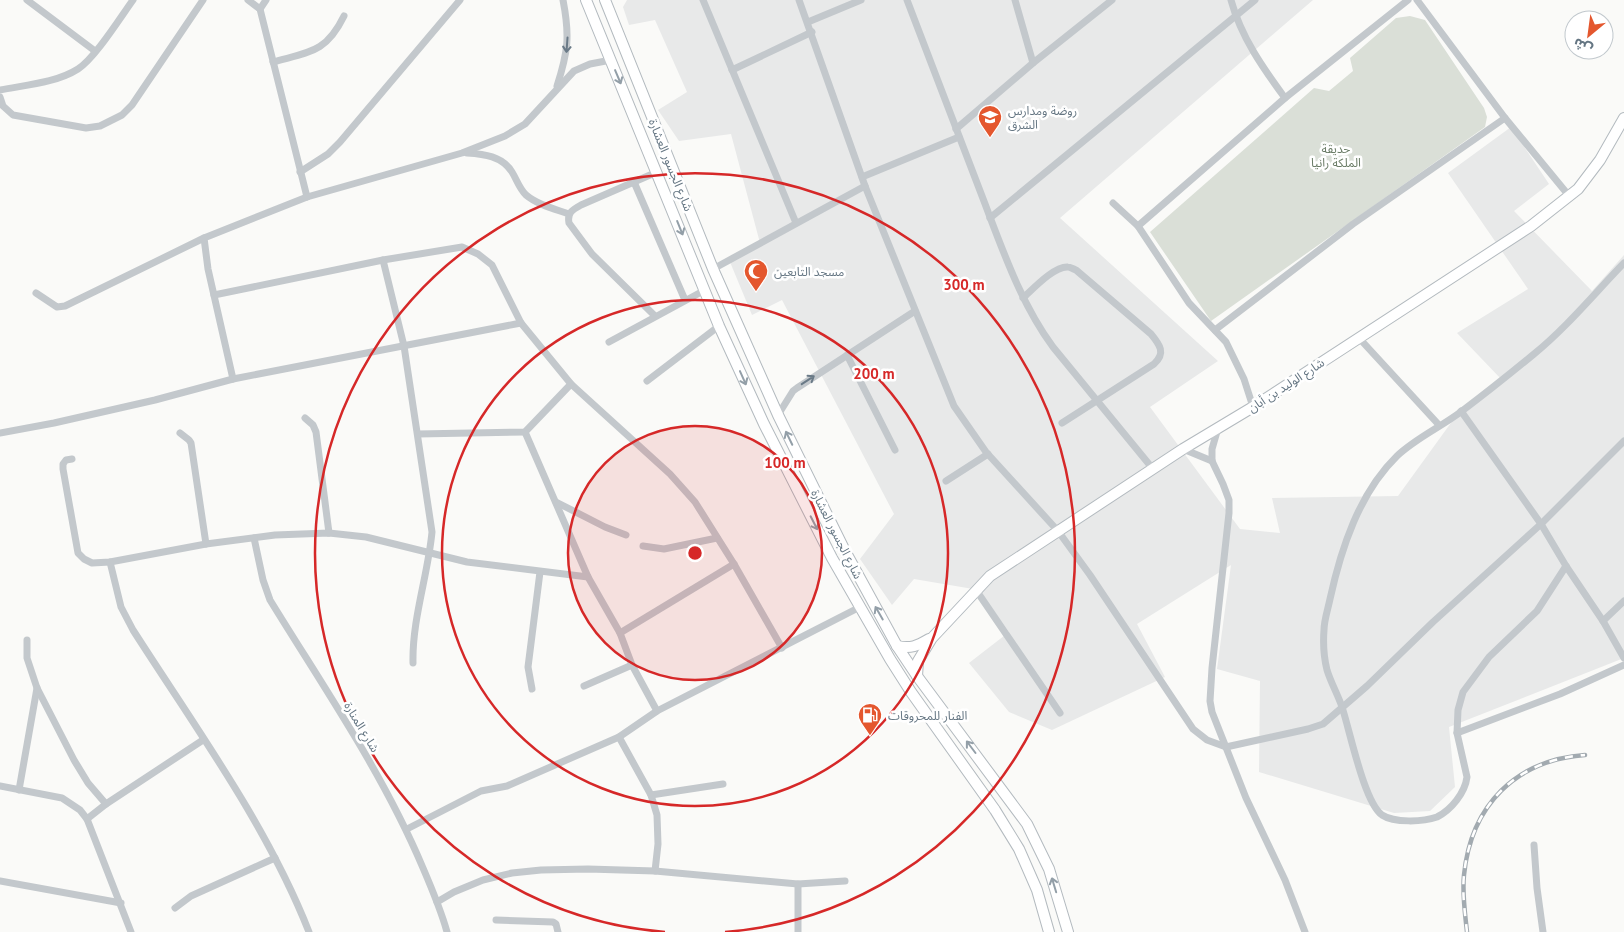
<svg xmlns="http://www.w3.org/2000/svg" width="1624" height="932" font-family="'PT Sans','Noto Sans Arabic',sans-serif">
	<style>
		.built { fill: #e8e9e9 }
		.green { fill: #dadfd7 }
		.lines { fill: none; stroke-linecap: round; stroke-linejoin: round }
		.secondary-casing { stroke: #b3babf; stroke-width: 12 }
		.street { stroke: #c3c8cc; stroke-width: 7 }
		.secondary { stroke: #fff; stroke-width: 10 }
		.rail-casing { stroke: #a2aab0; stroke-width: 4.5 }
		.rail { stroke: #fff; stroke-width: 2.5; stroke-dasharray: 8; stroke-linecap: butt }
		.oneway { stroke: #6a7a87 }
		.oneway2 { stroke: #939fa8 }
		.ring { fill: none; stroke: #d62828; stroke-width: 2.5 }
		.labels { text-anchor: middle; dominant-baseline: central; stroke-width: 5; stroke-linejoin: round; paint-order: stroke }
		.poi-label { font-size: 12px; fill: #657683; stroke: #fff; text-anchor: start }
		.park-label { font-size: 12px; fill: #687a64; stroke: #fff }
		.street-label { font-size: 12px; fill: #657683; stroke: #fff }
		.centre { fill: #d62828; stroke: #fff; stroke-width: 2.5 }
		.ring-label { font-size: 15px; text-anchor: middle; font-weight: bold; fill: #d62828; stroke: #fff; stroke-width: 5; stroke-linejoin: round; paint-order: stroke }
	</style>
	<rect width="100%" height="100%" fill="#fafaf8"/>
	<path class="built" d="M 627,0 L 1313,0 L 1060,218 L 1218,361 L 1150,407 L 1240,529 L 1280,533 L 1272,498 L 1398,496 L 1453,420 L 1502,380 L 1457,333 L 1528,289 L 1448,173 L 1511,127 L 1549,184 L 1514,211 L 1592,291 L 1624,255 L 1624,658 L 1449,727 L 1455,787 L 1430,811 L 1394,813 L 1259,772 L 1260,681 L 1217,669 L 1231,565 L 1137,624 L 1165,677 L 1052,730 L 1009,712 L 969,663 L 1009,632 L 979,590 L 914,579 L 892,605 L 860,559 L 894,514 L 782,300 L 752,315 L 730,262 L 760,243 L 731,134 L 679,141 L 658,110 L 687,92 L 655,20 L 629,25 L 623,7 Z"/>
	<path class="green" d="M 1410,16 L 1425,20 L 1484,108 L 1487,117 L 1485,127 L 1211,321 L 1150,232 L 1314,88 L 1329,91 L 1353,71 L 1350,58 L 1396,18 Z"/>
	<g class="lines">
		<g class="secondary-casing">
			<g id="secondary">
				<path d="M 586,0 L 719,326 L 764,424 L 832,558 L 890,659 L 911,692 L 995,810 L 1019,849 L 1037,890 L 1049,932"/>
				<path d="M 605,0 L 713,269 L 778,415 L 845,551 L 897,646 L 917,676 L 1027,824 L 1049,869 L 1068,932"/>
				<path d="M 897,646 C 911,649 917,646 929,639"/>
				<path d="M 917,676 L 918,661 L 932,638 L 990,576 L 1183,449 L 1253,407 L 1531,226 L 1578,189 L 1600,160 L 1624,118"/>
			</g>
		</g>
		<g class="street">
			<path d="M 27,0 L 95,51"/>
			<path d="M 248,0 L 260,9 L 307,197"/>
			<path d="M 703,0 L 796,223"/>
			<path d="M 799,0 L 865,186 L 954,406 L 986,452 L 1058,531 L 1090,575 L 1193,729 L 1207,740 L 1226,747 L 1308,729 L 1323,724 L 1367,686 L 1433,622 L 1541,524 L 1624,441"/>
			<path d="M 907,0 C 932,65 957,131 982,196 C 1002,248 1020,302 1053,347 L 1153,469"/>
			<path d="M 1015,0 L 1033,63"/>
			<path d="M 1231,0 C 1241,37 1263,68 1285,98"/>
			<path d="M 1417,0 L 1505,118 L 1570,197"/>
			<path d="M 260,9 L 266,0"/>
			<path d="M 808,22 L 861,0"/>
			<path d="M 273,62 C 309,52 326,53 344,16"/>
			<path d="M 732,70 L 812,32"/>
			<path d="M 557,86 C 568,52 570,36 563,0"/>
			<path d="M 0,90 C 25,85 56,83 78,69 C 95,58 120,18 133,0"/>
			<path d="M 0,97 L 3,106 L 13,115 L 86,128 L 100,126 L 122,115 L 132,105 L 203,0"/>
			<path d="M 956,129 L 1033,63 L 1112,0"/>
			<path d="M 467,153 C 484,154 502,156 512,172 C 517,180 519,188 526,195 C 538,205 555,209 569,214"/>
			<path d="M 300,172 L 328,154 L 340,142 L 460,0"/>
			<path d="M 862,177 L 959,137"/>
			<path d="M 634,182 L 685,300"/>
			<path d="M 1113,203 L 1138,226 L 1189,303 L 1226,342 L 1244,379 L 1253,407"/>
			<path d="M 990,218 L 1255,0"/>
			<path d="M 1138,226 L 1285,98 L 1408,0"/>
			<path d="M 383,260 L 404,346 L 432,532 C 428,575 412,619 413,663"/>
			<path d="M 713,269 L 865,186"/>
			<path d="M 36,293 L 57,307 L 65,306 L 204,238"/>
			<path d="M 214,295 L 383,260 L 462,247 L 478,254 L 492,265 L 521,323 L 571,384 L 670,474 L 695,502 L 734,564 L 782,648"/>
			<path d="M 1023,298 C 1033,289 1054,266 1068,267 C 1070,267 1073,269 1076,270 L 1151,334 C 1160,345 1166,353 1154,364 L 1062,423"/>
			<path d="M 655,316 L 592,254 L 569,223 C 567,213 572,210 581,205 L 657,172"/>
			<path d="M 1215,330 L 1353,224 L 1505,118"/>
			<path d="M 1359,338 L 1439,425"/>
			<path d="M 609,342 L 705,290"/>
			<path d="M 847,355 L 895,450"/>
			<path d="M 233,379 L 208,269 L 204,238 L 307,197 L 462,153 L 505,136 L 525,124 L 574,71 L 590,64 L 611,60"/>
			<path d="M 647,381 L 719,326"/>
			<path d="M 1461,411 L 1541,524 L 1566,566 L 1603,621 L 1624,658"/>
			<path d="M 778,415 L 793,391 L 797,388 L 915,311"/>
			<path d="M 305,418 L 313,425 L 316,432 L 329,533"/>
			<path d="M 1218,428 L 1212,449 L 1212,461 L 1223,484 L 1229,500 L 1229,513 L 1212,668 L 1210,701 L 1212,712 L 1246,798 L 1285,880 L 1305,932"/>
			<path d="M 525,432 L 588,577 L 620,633 L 632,665 L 657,711"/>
			<path d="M 0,433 L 54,423 L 155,400 L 233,379 L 521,323"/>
			<path d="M 180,433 L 189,440 L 191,443 L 206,544"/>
			<path d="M 418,434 L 525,432 L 571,384"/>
			<path d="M 1183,449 L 1212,461"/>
			<path d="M 72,459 L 66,460 L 63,464 L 63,469 L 78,553 L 84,559 L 92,563 L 110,562 L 206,544 L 275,535 L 329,533 L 366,537 L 467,562 L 588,577"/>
			<path d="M 946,481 L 988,454"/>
			<path d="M 556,502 L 605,527 L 626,535"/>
			<path d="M 254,538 L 263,580 L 270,600 C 324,688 383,773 423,868 C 432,889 441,910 447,932"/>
			<path d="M 643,546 L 664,549 L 717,538"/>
			<path d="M 110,562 L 121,607 L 133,630 C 195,727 267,825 309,932"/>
			<path d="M 1566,566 L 1537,611 L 1489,657 L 1463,692 L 1458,710 L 1457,733 L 1467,777 C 1465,793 1451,810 1437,817 C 1423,822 1394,823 1382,815 C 1364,802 1350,731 1342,707 C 1338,695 1331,683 1327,670 C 1324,658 1323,643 1324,630 C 1324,620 1328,609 1330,599 C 1341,549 1359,493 1397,456 C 1416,438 1441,427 1462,411 C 1486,393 1511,373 1534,354 C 1567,327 1594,294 1624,263"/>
			<path d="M 976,590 L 1060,713"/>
			<path d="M 1603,621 L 1624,601"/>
			<path d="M 620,633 L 734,564"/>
			<path d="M 27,640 L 27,658 L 37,688 L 74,760 L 88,783 L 106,804"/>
			<path d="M 584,686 L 632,665"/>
			<path d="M 532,689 L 528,667 L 540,572"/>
			<path d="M 1457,733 L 1560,694 L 1624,665"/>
			<path d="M 619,737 L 651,795 L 657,815 L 658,844 L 655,871"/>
			<path d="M 0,786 L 62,798 L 80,810 L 87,819 L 131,932"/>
			<path d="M 19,790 L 37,688"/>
			<path d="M 651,795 L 723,784"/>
			<path d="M 87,819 L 106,804 L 203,740"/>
			<path d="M 407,829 L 481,791 L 507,786 L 619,737 L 657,711 L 860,607"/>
			<path d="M 1534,845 L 1537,888 L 1543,932"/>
			<path d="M 0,881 L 121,903"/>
			<path d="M 437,902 L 454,892 L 483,880 L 512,873 L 541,870 L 588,869 L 655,871 L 798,884 L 845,881"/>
			<path d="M 175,908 L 191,896 L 275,858"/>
			<path d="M 496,920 L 553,922 L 556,924 L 558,932"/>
			<path d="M 798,932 L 798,884"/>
		</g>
		<use href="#secondary" class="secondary"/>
		<g class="rail-casing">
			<path id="rail" d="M 1467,932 C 1465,913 1462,894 1464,875 C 1471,805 1516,760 1585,755"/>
		</g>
		<use href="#rail" class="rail"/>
	</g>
	<defs><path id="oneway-shaft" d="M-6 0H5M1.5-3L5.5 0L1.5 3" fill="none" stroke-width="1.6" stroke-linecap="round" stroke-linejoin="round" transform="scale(1.25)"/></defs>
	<g class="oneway">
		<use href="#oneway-shaft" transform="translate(567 45) rotate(94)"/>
		<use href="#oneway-shaft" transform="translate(808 380) rotate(-33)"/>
	</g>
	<g class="oneway2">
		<use href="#oneway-shaft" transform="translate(618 77) rotate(67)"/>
		<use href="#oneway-shaft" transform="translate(680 228) rotate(68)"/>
		<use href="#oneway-shaft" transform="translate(743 378) rotate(66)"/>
		<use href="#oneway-shaft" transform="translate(789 438) rotate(-116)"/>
		<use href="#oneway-shaft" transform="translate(814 523) rotate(63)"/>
		<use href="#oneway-shaft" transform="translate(879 613) rotate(-120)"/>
		<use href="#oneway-shaft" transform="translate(971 747) rotate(-127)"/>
		<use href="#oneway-shaft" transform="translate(1054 885) rotate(-107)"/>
	</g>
	<circle cx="695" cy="553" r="127" fill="#d62828" fill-opacity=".12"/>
	<g class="ring">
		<circle cx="695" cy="553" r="127"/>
		<circle cx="695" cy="553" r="253"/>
		<path d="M665 932A380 380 0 1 1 725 932"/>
	</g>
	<defs>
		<g id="school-pin" transform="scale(1.25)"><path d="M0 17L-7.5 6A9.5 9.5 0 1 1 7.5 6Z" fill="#e4572e" stroke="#fff"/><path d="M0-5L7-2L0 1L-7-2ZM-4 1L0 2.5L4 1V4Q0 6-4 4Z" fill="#fff"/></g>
		<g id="mosque-pin" transform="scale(1.25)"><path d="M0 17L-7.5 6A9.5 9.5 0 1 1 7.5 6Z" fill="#e4572e" stroke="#fff"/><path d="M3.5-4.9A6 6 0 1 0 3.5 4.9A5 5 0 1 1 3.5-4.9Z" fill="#fff"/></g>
		<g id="fuel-pin" transform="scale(1.25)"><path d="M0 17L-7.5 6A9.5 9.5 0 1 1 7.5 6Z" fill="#e4572e" stroke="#fff"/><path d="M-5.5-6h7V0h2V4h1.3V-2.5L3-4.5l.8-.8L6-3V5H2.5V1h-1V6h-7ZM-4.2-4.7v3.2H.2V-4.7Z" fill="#fff"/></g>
	</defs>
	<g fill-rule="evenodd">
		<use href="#school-pin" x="990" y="117"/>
		<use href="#mosque-pin" x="756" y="271"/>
		<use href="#fuel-pin" x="870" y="715"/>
	</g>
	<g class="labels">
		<g class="poi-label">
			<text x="1008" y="110">روضة ومدارس<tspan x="1008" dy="14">الشرق</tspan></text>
			<text x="774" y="271">مسجد التابعين</text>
			<text x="888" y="715">الفنار للمحروقات</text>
		</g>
		<g class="park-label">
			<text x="1336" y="148">حديقة<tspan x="1336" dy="14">الملكة رانيا</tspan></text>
		</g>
		<g class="street-label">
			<text transform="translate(671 165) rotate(68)">شارع الجسور العشارة</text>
			<text transform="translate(1286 385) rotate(-33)">شارع الوليد بن أبان</text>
			<text transform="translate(837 534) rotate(63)">شارع الجسور العشارة</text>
			<text transform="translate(362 727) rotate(59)">شارع المنارة</text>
		</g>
	</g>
	<circle cx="695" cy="553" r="8" class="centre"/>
	<g class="ring-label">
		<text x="964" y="290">300 m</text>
		<text x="874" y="379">200 m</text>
		<text x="785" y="468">100 m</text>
	</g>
	<g transform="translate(1589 35) rotate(209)"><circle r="24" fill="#ffffff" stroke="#c1c8cd"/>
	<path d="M0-4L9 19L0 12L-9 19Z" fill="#e4572e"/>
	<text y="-8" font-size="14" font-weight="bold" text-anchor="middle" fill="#657683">ش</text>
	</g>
</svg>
